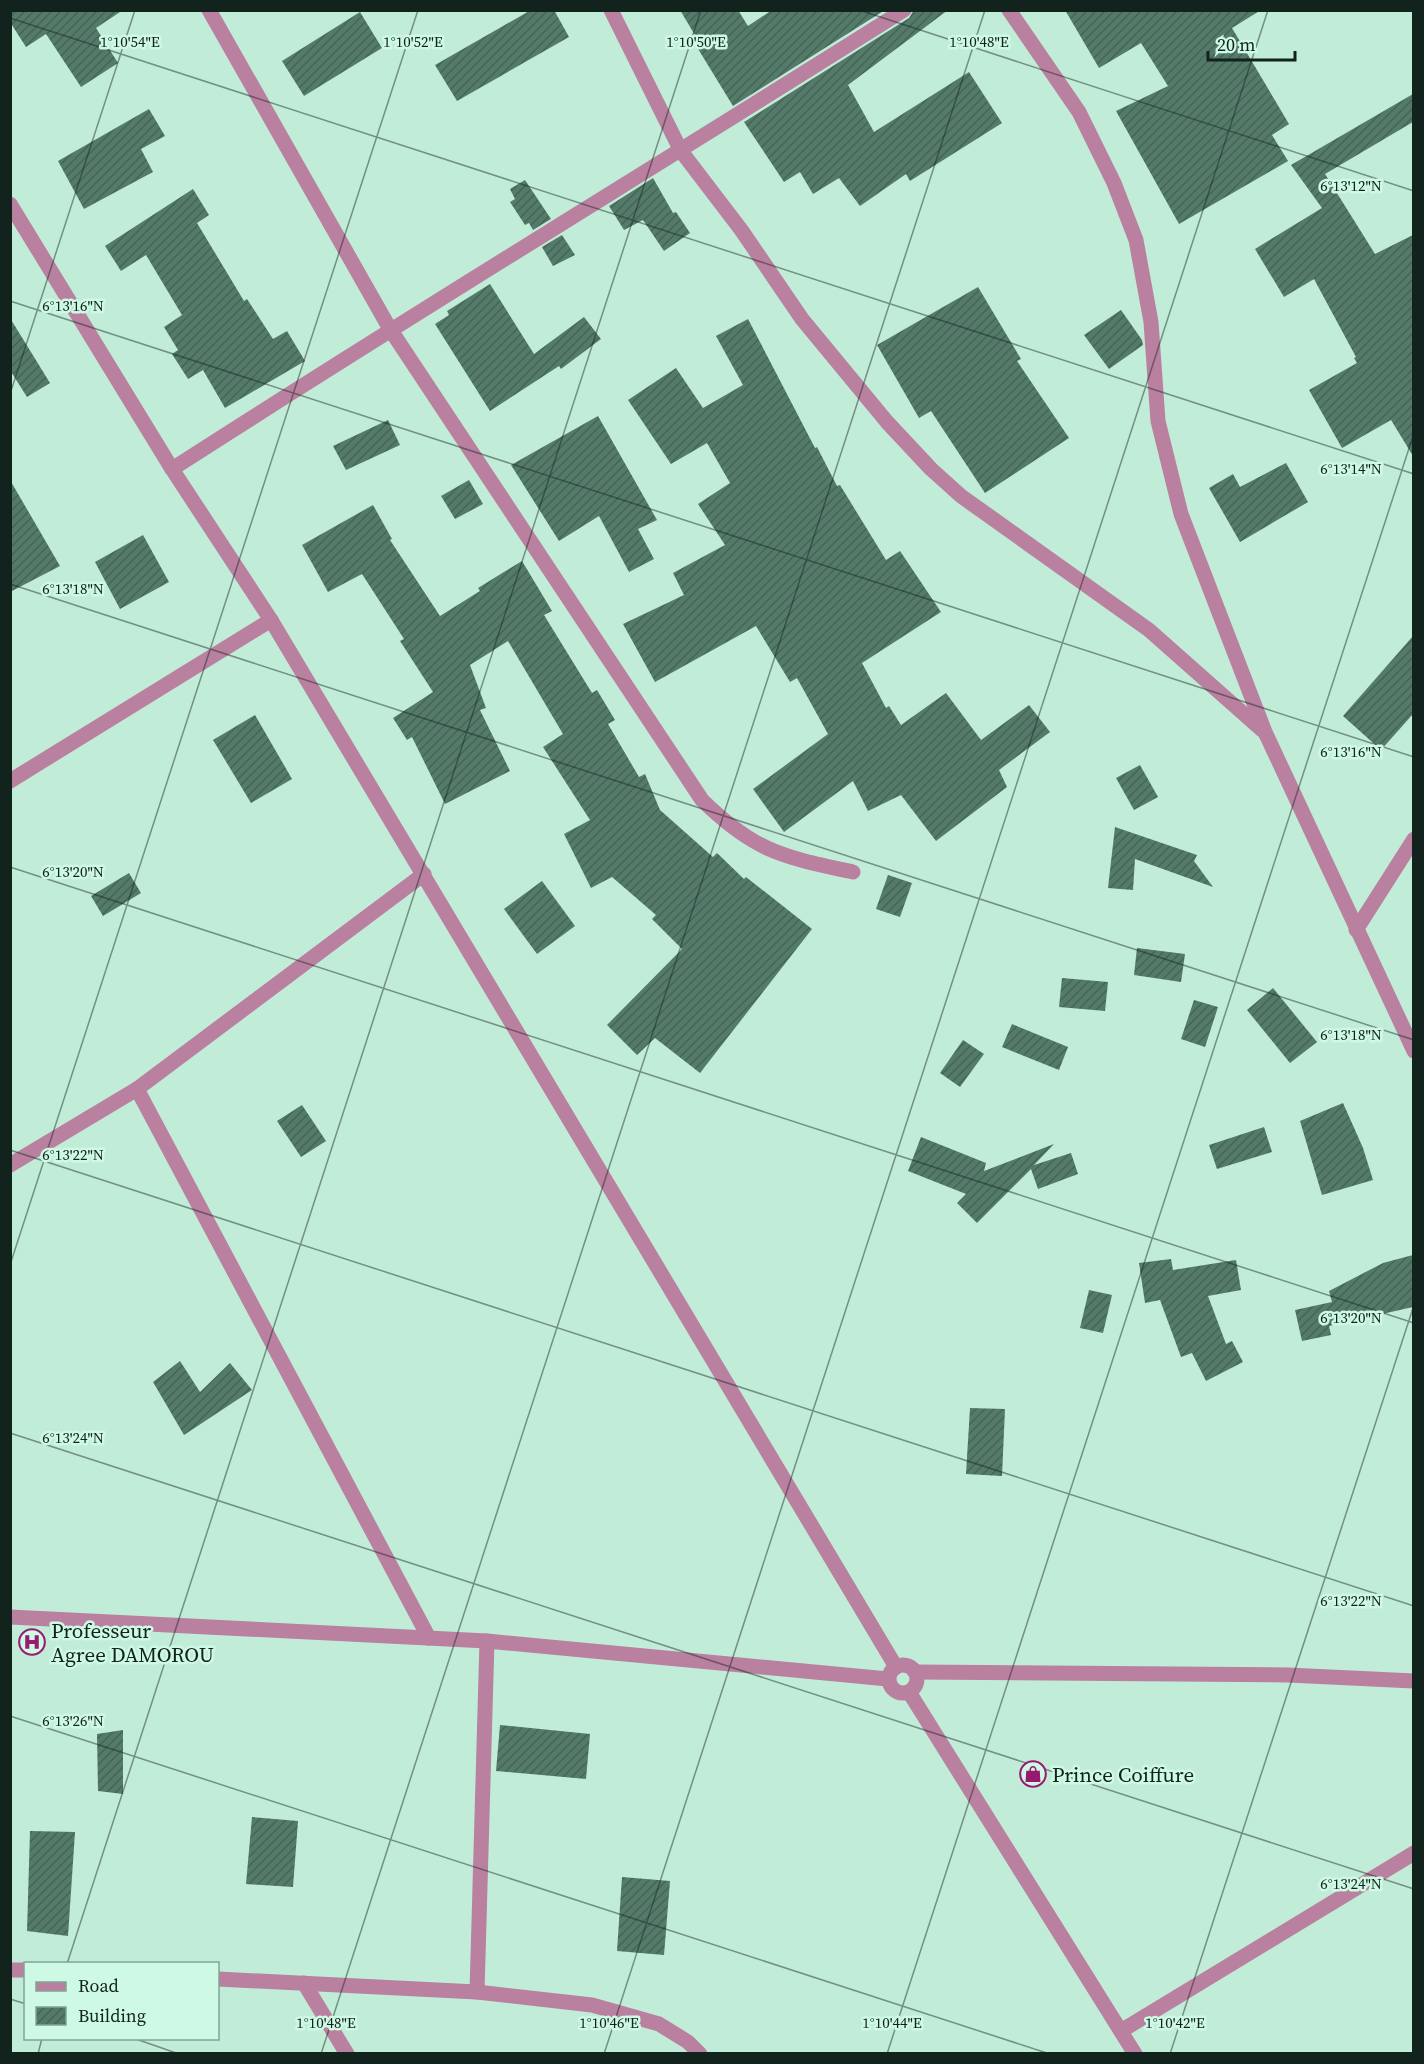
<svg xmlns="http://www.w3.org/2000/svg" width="1424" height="2064" font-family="'Source Serif 4',serif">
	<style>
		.building { fill: url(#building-hatch) }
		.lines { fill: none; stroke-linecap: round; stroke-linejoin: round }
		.minor { stroke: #b9809f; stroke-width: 15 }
		.ticks { fill: none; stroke: #12221c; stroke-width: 1.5; stroke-opacity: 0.45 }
		.labels { text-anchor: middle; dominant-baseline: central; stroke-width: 5; stroke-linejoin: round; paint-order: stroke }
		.poi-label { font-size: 21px; fill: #12221c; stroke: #cef9e5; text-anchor: start }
		.ticks-label { font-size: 15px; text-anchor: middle; fill: #12221c; stroke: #cef9e5; stroke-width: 5; stroke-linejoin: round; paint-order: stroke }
	</style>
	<defs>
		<pattern id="building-hatch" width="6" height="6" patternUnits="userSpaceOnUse" patternTransform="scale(1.5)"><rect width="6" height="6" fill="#547b6a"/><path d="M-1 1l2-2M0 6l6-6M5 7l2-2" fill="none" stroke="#446456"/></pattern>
	</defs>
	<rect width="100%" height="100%" fill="#c1ecd8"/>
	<g class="building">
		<path d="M 10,10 L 123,10 L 96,28 L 118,63 L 81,87 L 46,34 L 26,47 L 10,22 Z"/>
		<path d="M 531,10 L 554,10 L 569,37 L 457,101 L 435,65 Z"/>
		<path d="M 680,10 L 738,10 L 748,26 L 772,10 L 885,10 L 733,106 L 692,39 L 696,37 Z"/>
		<path d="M 914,10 L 948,10 L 848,85 L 874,132 L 969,72 L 1002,123 L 910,181 L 906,174 L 860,206 L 839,178 L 813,194 L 800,172 L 784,182 L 744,122 L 909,18 Z"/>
		<path d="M 1065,10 L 1261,10 L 1232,28 L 1289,124 L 1272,135 L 1288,161 L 1179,224 L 1116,111 L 1168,86 L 1141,43 L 1099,68 Z"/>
		<path d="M 360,12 L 382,48 L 304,96 L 282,61 Z"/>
		<path d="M 1413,94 L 1413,122 L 1325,174 L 1375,254 L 1413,235 L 1413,456 L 1391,420 L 1342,448 L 1309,390 L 1357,363 L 1354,358 L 1356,357 L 1314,279 L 1284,297 L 1255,249 L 1322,208 L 1291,165 Z"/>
		<path d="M 149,109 L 165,136 L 141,149 L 153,172 L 84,209 L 58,161 Z"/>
		<path d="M 653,178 L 673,213 L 676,212 L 690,233 L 664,251 L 643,220 L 624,230 L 609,206 Z"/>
		<path d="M 525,180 L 551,219 L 533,230 L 529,223 L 525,225 L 510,202 L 515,199 L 510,189 Z"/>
		<path d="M 193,189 L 209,215 L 197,223 L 244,301 L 247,299 L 273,339 L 287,331 L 305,361 L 225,408 L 203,370 L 188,379 L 172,354 L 178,350 L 164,327 L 182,315 L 146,255 L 121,271 L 105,246 Z"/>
		<path d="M 562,235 L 575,255 L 553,266 L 542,247 Z"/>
		<path d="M 490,284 L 534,354 L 584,317 L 601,339 L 561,369 L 559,366 L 490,411 L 435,324 L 449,315 L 447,311 Z"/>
		<path d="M 978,287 L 1021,359 L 1017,361 L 1069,438 L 985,493 L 931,411 L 919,418 L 877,345 Z"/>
		<path d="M 1121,310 L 1142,340 L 1143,345 L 1109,369 L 1084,335 Z"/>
		<path d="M 10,318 L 50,383 L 27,397 L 10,370 Z"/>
		<path d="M 748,319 L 815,448 L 817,447 L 837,486 L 840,485 L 886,560 L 900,551 L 941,612 L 862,663 L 886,708 L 889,706 L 901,725 L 946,693 L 981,740 L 1029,705 L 1050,732 L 999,770 L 1007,787 L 936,841 L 901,795 L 868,811 L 853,781 L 784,832 L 753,789 L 828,734 L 797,678 L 790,682 L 756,626 L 655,682 L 623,624 L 684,595 L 673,573 L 725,545 L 698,504 L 730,483 L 707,443 L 671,464 L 628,400 L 676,368 L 703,408 L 743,385 L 716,336 Z"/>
		<path d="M 598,416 L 657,520 L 638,529 L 654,559 L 629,572 L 599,516 L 559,541 L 511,465 Z"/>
		<path d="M 388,420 L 400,445 L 346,470 L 333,446 Z"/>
		<path d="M 1286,463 L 1308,502 L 1240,542 L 1209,488 L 1233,474 L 1240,487 Z"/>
		<path d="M 10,480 L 60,566 L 10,592 Z"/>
		<path d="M 469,480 L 483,504 L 455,519 L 441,496 Z"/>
		<path d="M 373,505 L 392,539 L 390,540 L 440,616 L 480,591 L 478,588 L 522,561 L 552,611 L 544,615 L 592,693 L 597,690 L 615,720 L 608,724 L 639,777 L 645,774 L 660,810 L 713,857 L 717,853 L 744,879 L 746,877 L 812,929 L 700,1073 L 655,1038 L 637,1055 L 607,1025 L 682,949 L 652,919 L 656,915 L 612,877 L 591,888 L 564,834 L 590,820 L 543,747 L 563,734 L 508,641 L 470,665 L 486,708 L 480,710 L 510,771 L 445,804 L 412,737 L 407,740 L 393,718 L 433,692 L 400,641 L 404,639 L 362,574 L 328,592 L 302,545 Z"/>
		<path d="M 143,535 L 169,582 L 120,609 L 95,562 Z"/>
		<path d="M 1413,636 L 1413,714 L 1381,750 L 1343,716 Z"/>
		<path d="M 255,715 L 292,779 L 251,803 L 213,740 Z"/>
		<path d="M 1140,765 L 1158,797 L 1134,810 L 1116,778 Z"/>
		<path d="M 1115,827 L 1197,855 L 1194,861 L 1213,887 L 1135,859 L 1133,890 L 1108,888 Z"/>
		<path d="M 129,873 L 141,893 L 103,916 L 91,896 Z"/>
		<path d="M 888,875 L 912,883 L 900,917 L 876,909 Z"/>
		<path d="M 542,881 L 575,926 L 537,954 L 504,909 Z"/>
		<path d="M 1137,948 L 1185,954 L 1181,982 L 1134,975 Z"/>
		<path d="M 1062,978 L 1108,982 L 1105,1011 L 1059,1007 Z"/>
		<path d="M 1273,988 L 1317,1042 L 1290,1063 L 1247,1010 Z"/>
		<path d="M 1194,1000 L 1218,1007 L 1205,1047 L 1181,1039 Z"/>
		<path d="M 1012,1024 L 1068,1047 L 1059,1070 L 1002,1047 Z"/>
		<path d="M 963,1040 L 984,1054 L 960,1087 L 940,1073 Z"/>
		<path d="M 1343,1103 L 1363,1148 L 1373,1180 L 1322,1195 L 1300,1121 Z"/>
		<path d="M 302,1105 L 326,1141 L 301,1157 L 277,1121 Z"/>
		<path d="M 1264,1127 L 1272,1152 L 1217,1169 L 1209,1145 Z"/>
		<path d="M 921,1137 L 986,1163 L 984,1171 L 1054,1144 L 1034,1165 L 1071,1153 L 1078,1174 L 1038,1189 L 1031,1169 L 977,1223 L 957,1203 L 966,1194 L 908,1171 Z"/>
		<path d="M 1413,1255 L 1413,1307 L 1329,1326 L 1331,1335 L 1302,1341 L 1295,1310 L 1332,1302 L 1329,1291 L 1383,1263 Z"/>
		<path d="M 1171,1259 L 1173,1270 L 1236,1260 L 1241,1290 L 1208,1296 L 1226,1344 L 1232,1341 L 1243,1362 L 1206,1381 L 1192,1353 L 1181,1357 L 1160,1300 L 1145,1303 L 1139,1263 Z"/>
		<path d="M 1089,1290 L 1112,1295 L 1103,1333 L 1080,1328 Z"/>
		<path d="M 180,1361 L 200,1392 L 230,1363 L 252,1390 L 184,1435 L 153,1382 Z"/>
		<path d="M 970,1408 L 1005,1409 L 1002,1476 L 966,1474 Z"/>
		<path d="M 500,1725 L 590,1734 L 586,1779 L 496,1771 Z"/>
		<path d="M 123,1730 L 123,1794 L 98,1791 L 97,1734 Z"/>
		<path d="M 252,1817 L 298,1821 L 293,1887 L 246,1884 Z"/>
		<path d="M 30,1831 L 75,1832 L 68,1936 L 27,1931 Z"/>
		<path d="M 622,1877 L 670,1881 L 664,1955 L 617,1951 Z"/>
	</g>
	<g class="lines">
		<g class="minor">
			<path d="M 209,10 L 390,329 L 702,800 C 755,852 783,857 853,872"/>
			<path d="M 611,10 L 681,151 L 742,231 L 802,319 L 887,422 L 931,469 L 961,496 L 1149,630 L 1262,730"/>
			<path d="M 1009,10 L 1079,112 L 1114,183 L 1136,240 L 1151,322 L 1158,421 L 1181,514 L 1265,732 L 1414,1051"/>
			<path d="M 10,204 L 172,469 L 271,620 L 896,1667"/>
			<path d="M 172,469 C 414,313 660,164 904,10"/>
			<path d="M 10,781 L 271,620"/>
			<path d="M 1356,930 L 1414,839"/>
			<path d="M 137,1089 L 429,1638"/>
			<path d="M 10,1165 L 137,1089 L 424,874"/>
			<path d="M 10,1617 L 487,1641 L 888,1679"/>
			<circle cx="903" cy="1679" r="14"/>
			<path d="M 915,1672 L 1288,1675 L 1414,1681"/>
			<path d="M 909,1692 L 1135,2054"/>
			<path d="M 10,1970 L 26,1970"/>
			<path d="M 218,1979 L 477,1992 L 592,2005 L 659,2024 L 688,2042 L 700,2054"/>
			<path d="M 304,1983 L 347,2054"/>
			<path d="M 477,1992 L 487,1641"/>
			<path d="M 1121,2031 L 1414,1853"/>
		</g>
	</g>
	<path class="ticks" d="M 859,10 L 1414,191M 10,18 L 1414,474M 10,301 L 1414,757M 10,394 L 135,10M 10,584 L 1414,1040M 10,867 L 1414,1323M 10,1150 L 1414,1606M 10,1265 L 418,10M 10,1433 L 1414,1889M 10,1716 L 1050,2054M 67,1964 L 701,10M 10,1999 L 26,2004M 133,2038 L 179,2054M 38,2054 L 42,2038M 321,2054 L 985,10M 604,2054 L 1268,10M 887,2054 L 1414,433M 1170,2054 L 1414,1305"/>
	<defs>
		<g id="hospital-ring" transform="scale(1.35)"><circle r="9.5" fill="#cef9e5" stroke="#99196f" stroke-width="1.5"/><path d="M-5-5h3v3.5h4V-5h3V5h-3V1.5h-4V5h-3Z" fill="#99196f"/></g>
		<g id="shop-ring" transform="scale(1.35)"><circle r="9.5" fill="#cef9e5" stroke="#99196f" stroke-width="1.5"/><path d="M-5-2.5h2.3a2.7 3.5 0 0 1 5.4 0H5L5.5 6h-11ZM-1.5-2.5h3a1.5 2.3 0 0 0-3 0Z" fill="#99196f"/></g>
	</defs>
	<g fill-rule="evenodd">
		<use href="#hospital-ring" x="32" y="1642"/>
		<use href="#shop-ring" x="1033" y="1774"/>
	</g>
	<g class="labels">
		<g class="poi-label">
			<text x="51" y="1630">Professeur<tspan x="51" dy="24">Agree DAMOROU</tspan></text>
			<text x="1052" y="1774">Prince Coiffure</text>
		</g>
	</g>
	<g class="ticks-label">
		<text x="130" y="47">1°10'54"E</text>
		<text x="413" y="47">1°10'52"E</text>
		<text x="696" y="47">1°10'50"E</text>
		<text x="979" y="47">1°10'48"E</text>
		<text x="1351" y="191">6°13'12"N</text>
		<text x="73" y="311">6°13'16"N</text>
		<text x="1351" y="474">6°13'14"N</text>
		<text x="73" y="594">6°13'18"N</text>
		<text x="1351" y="757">6°13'16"N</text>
		<text x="73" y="877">6°13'20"N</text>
		<text x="1351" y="1040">6°13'18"N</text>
		<text x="73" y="1160">6°13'22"N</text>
		<text x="1351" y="1323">6°13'20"N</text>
		<text x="73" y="1443">6°13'24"N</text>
		<text x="1351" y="1606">6°13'22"N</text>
		<text x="73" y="1726">6°13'26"N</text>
		<text x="1351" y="1889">6°13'24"N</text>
		<text x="326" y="2028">1°10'48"E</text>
		<text x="609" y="2028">1°10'46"E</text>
		<text x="892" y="2028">1°10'44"E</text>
		<text x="1175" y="2028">1°10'42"E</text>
	</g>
	<rect width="1424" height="2064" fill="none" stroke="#12221c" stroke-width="24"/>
	<rect x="24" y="1962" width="195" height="78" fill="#cef9e5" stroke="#83a395" stroke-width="1.5"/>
	<rect x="36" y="1982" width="30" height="9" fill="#b9809f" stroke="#83a395" stroke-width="1.5"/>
	<text x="78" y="1992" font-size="18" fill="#12221c">Road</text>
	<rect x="36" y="2007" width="30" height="18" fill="url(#building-hatch)" stroke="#83a395" stroke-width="1.5"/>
	<text x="78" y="2022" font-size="18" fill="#12221c">Building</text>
	<path d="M1208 51v9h87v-9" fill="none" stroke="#12221c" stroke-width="3"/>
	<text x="1217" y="51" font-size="18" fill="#12221c" stroke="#cef9e5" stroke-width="4.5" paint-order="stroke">20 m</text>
</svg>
